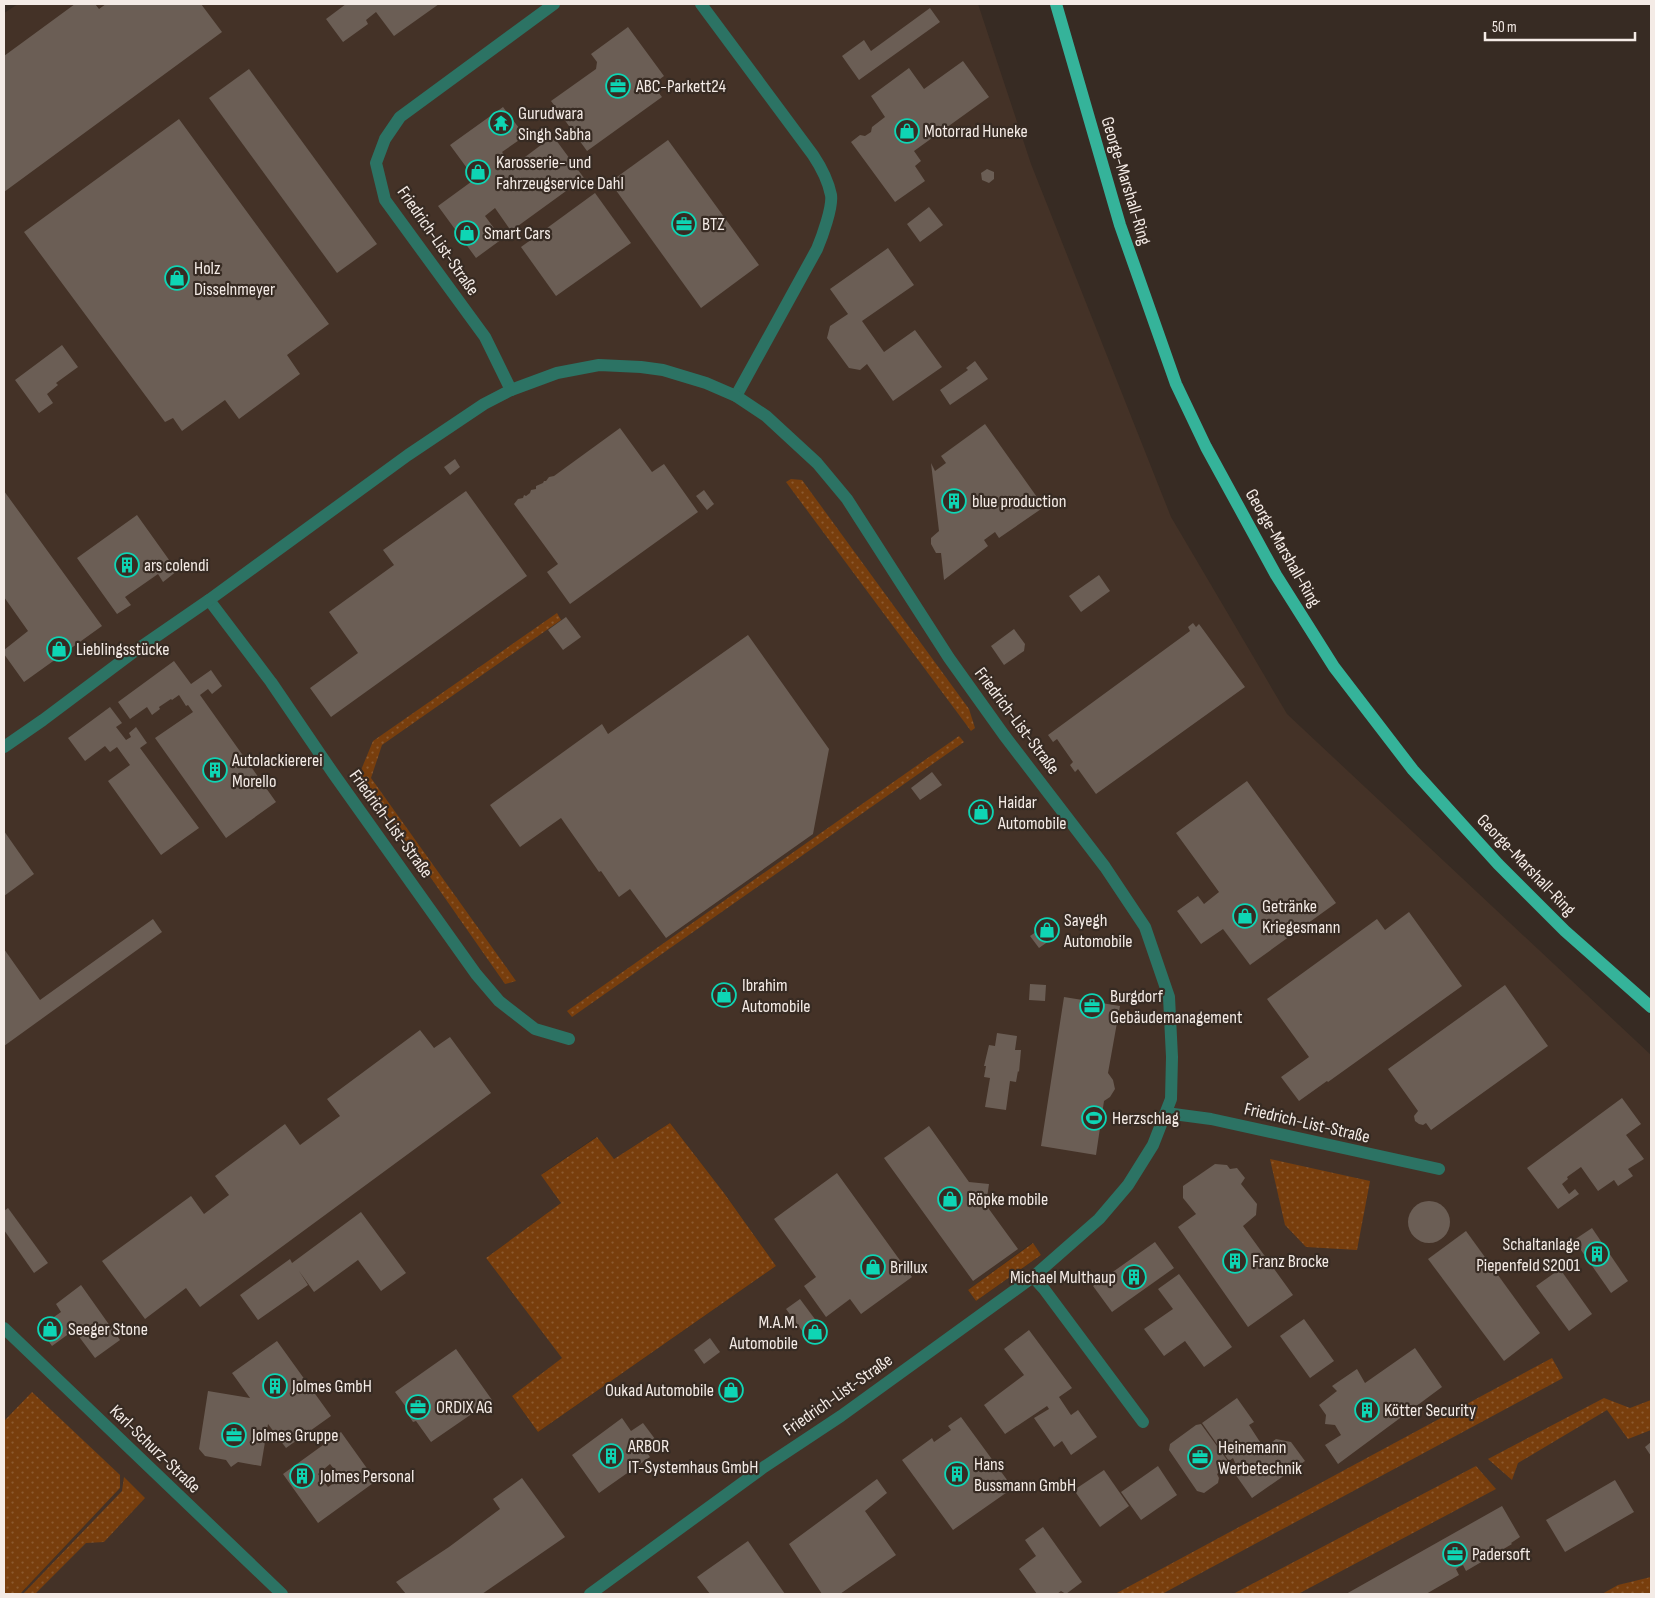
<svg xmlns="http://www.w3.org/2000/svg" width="1655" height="1598" font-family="'Sofia Sans Condensed',sans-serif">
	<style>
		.built { fill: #443227; fill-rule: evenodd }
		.grass { fill: url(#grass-dots) }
		.building { fill: #6b5e55; fill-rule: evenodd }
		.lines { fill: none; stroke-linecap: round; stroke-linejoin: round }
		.minor { stroke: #2c7364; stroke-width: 12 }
		.major { stroke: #35b39a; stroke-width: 12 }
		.labels { text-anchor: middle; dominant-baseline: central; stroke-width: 4.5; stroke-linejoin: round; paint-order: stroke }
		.poi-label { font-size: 18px; fill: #f4ebe6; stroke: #372b23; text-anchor: start }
		.street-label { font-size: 18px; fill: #f4ebe6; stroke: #372b23 }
	</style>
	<defs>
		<pattern id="grass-dots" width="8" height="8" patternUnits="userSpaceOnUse" patternTransform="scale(1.25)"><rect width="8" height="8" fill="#783e0d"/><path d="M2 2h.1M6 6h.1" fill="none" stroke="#8c5a30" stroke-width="1.8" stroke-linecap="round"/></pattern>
	</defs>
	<rect width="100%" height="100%" fill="#372b23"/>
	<path class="built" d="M 18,4 L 978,4 L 1031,164 L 1171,517 L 1287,714 L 1651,1055 L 1651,1594 L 20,1594 L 120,1488 L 32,1392 L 4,1421 L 4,13 ZM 670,1123 L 724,1193 L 776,1266 L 538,1432 L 512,1396 L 563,1358 L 486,1258 L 561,1203 L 542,1174 L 596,1137 L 614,1159 ZM 1032,1243 L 1041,1255 L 976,1301 L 968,1290 Z"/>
	<g class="grass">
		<path d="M 791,479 L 802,480 L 969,709 L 975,728 L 971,731 L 786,482 Z"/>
		<path d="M 557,613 L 561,620 L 382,745 L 371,778 L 516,981 L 505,984 L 359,775 L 373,741 Z"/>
		<path d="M 959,736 L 964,742 L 572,1017 L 567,1011 Z"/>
		<path d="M 670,1123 L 724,1193 L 776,1266 L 538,1432 L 512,1396 L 562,1358 L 486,1258 L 561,1203 L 541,1175 L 597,1137 L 614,1159 Z"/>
		<path d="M 1270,1159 L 1370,1181 L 1357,1250 L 1306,1247 L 1285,1225 Z"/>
		<path d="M 1033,1243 L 1041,1255 L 976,1301 L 968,1290 Z"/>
		<path d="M 1552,1358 L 1563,1378 L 1162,1594 L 1115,1594 Z"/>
		<path d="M 32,1392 L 120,1475 L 120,1488 L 20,1594 L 4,1594 L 4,1421 Z"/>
		<path d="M 1604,1398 L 1630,1408 L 1651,1400 L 1651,1430 L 1628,1439 L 1607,1410 L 1518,1463 L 1512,1480 L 1488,1459 Z"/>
		<path d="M 1476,1466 L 1496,1489 L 1298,1594 L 1233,1594 Z"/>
		<path d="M 124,1477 L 145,1498 L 104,1542 L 86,1543 L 35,1594 L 23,1594 L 122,1491 Z"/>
		<path d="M 1651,1577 L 1651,1594 L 1602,1594 L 1618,1585 Z"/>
	</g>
	<g class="building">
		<path d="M 75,4 L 95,4 L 99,9 L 106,4 L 201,4 L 222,32 L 4,192 L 4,56 Z"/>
		<path d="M 346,4 L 439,4 L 394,36 L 376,12 L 366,20 L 368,24 L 343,42 L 326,19 Z"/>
		<path d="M 930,8 L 940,22 L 859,80 L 842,56 L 864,40 L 871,51 Z"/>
		<path d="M 628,27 L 664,76 L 656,82 L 655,88 L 662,97 L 587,151 L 551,101 L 596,69 L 597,62 L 591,54 Z"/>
		<path d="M 963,61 L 989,97 L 914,151 L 921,161 L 915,166 L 925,181 L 895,202 L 851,142 L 860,135 L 865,136 L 871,132 L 872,127 L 885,117 L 871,96 L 909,68 L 924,89 Z"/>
		<path d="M 249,69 L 377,244 L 337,273 L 209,98 Z"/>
		<path d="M 503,107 L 525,136 L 502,152 L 513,166 L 553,136 L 584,178 L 511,231 L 495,208 L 485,216 L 502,239 L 476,258 L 438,206 L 475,179 L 450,145 Z"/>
		<path d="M 179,119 L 329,324 L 287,355 L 300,374 L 239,419 L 225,400 L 182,431 L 173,418 L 165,422 L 24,232 Z"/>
		<path d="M 668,140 L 759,265 L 701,308 L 610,182 Z"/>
		<path d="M 987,169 L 994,172 L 994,179 L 989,183 L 982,180 L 981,173 Z"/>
		<path d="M 595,193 L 631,243 L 556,296 L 521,247 Z"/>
		<path d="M 929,207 L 943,225 L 920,242 L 907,224 Z"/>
		<path d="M 888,248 L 914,285 L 862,321 L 884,352 L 915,330 L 942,367 L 893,401 L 867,364 L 860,370 L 849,368 L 827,338 L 830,326 L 848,314 L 830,289 Z"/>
		<path d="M 62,345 L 78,367 L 56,383 L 58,385 L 47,394 L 53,403 L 39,413 L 15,380 Z"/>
		<path d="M 975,361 L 988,379 L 950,405 L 940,390 L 968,370 L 966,368 Z"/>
		<path d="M 985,424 L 1044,507 L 999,538 L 995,532 L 984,540 L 988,546 L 944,580 L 941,553 L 936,553 L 931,544 L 931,538 L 939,531 L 931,463 L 935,471 L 946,463 L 941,456 Z"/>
		<path d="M 620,428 L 652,472 L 664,464 L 698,512 L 570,604 L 547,572 L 558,564 L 514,504 L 518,499 L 523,498 L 524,495 L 526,496 L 530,493 L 531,490 L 536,489 L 536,486 L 543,483 L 544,481 L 546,481 L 549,477 L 554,476 Z"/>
		<path d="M 455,459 L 460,467 L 450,475 L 444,467 Z"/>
		<path d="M 704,490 L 714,504 L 707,510 L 696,496 Z"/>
		<path d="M 4,491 L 102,626 L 24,682 L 4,654 L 4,650 L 28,631 L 4,597 Z"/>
		<path d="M 466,491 L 527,576 L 331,717 L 310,688 L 358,653 L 329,612 L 394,565 L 383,550 Z"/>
		<path d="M 137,515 L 177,571 L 163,582 L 158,574 L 125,597 L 131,605 L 117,614 L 77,558 Z"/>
		<path d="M 1099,575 L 1110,591 L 1081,612 L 1069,596 Z"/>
		<path d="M 566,617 L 581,637 L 563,650 L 548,630 Z"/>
		<path d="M 1193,623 L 1196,627 L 1199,624 L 1245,687 L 1096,794 L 1078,769 L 1075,772 L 1070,765 L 1073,762 L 1057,739 L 1053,742 L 1048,735 L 1190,631 L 1188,627 Z"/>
		<path d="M 1014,629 L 1025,644 L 1024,651 L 1004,665 L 991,646 Z"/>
		<path d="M 748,635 L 829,749 L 813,834 L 666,938 L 630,889 L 619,897 L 601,871 L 599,872 L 561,818 L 520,847 L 490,805 L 602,724 L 608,734 Z"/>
		<path d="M 174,661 L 191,684 L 211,670 L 222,686 L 212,694 L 208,689 L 200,695 L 276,802 L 226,838 L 155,738 L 193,712 L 188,705 L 186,706 L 179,695 L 172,700 L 171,699 L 159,707 L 160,709 L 152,715 L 147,707 L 130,719 L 118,702 Z"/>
		<path d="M 110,707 L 122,723 L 116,727 L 126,740 L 131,737 L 129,733 L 136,727 L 147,743 L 140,748 L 199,828 L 161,855 L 108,781 L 130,765 L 117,747 L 110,752 L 105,746 L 85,761 L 68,738 Z"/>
		<path d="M 932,772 L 942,785 L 920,800 L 911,788 Z"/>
		<path d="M 1247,781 L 1336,903 L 1250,965 L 1223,929 L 1201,944 L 1177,911 L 1198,896 L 1204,904 L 1219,892 L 1176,833 Z"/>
		<path d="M 4,831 L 34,874 L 4,896 Z"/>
		<path d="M 1409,912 L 1462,986 L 1328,1082 L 1327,1081 L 1299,1101 L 1281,1077 L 1309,1057 L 1267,999 L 1377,919 L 1385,930 Z"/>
		<path d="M 153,919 L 162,932 L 4,1046 L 4,949 L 40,1000 Z"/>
		<path d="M 1048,924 L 1056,936 L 1039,948 L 1030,936 Z"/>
		<path d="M 1030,984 L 1046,985 L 1045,1001 L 1029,1000 Z"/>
		<path d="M 1505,985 L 1548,1046 L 1431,1130 L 1426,1123 L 1423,1125 L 1419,1124 L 1415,1121 L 1414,1116 L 1418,1111 L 1388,1069 Z"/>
		<path d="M 1064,997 L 1120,1006 L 1108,1073 L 1113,1080 L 1115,1089 L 1110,1097 L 1104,1101 L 1096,1155 L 1041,1146 Z"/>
		<path d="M 420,1030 L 434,1048 L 450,1037 L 491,1093 L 200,1307 L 186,1288 L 145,1319 L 102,1261 L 191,1196 L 204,1214 L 229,1195 L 215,1176 L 285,1124 L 300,1145 L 340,1116 L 327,1099 Z"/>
		<path d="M 997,1033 L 1017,1036 L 1015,1050 L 1021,1050 L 1019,1072 L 1018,1071 L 1016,1082 L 1010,1081 L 1006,1110 L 985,1107 L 990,1078 L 984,1077 L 986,1066 L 984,1066 L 989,1045 L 995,1046 Z"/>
		<path d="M 1622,1098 L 1641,1124 L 1626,1135 L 1644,1159 L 1628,1169 L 1633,1176 L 1618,1186 L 1614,1180 L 1598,1191 L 1581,1167 L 1567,1177 L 1568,1179 L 1562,1184 L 1569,1194 L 1575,1189 L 1579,1194 L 1558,1209 L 1527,1168 Z"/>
		<path d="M 929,1126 L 969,1182 L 989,1184 L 986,1205 L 1018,1249 L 973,1281 L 884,1158 Z"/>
		<path d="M 1215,1164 L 1227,1165 L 1230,1169 L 1237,1168 L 1245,1178 L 1241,1184 L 1257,1204 L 1256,1215 L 1243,1226 L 1293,1295 L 1248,1327 L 1178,1227 L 1196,1214 L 1183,1198 L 1183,1186 Z"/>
		<path d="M 837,1173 L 912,1277 L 861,1314 L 850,1299 L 826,1317 L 804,1286 L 816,1277 L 774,1219 Z"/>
		<circle cx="1429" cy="1222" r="21"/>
		<path d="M 8,1208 L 48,1263 L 34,1273 L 4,1230 L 4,1211 Z"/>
		<path d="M 361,1212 L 406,1273 L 381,1291 L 358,1260 L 314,1292 L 299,1271 L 308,1285 L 258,1320 L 240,1295 L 290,1259 L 292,1263 Z"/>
		<path d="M 1592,1228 L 1628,1281 L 1611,1293 L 1574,1240 Z"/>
		<path d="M 1466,1231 L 1540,1333 L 1504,1361 L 1428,1259 Z"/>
		<path d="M 1155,1242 L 1174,1268 L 1112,1312 L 1093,1286 Z"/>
		<path d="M 1560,1269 L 1592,1314 L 1569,1331 L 1536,1286 Z"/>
		<path d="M 1179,1274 L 1232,1347 L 1204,1367 L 1185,1341 L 1164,1356 L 1144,1329 L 1173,1309 L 1158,1289 Z"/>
		<path d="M 81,1285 L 120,1340 L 95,1358 L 74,1330 L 52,1346 L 42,1332 L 44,1324 L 61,1312 L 56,1304 Z"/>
		<path d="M 800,1299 L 823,1330 L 809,1340 L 786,1309 Z"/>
		<path d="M 1304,1319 L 1334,1361 L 1310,1378 L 1280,1336 Z"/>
		<path d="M 1029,1330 L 1072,1388 L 1059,1397 L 1071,1415 L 1078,1410 L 1097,1437 L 1071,1455 L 1062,1441 L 1054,1447 L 1034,1418 L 1049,1409 L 1047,1406 L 1005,1434 L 984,1405 L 1024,1375 L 1004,1349 Z"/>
		<path d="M 710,1338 L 720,1352 L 704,1364 L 694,1350 Z"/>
		<path d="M 277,1341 L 331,1416 L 286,1448 L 268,1424 L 261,1466 L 238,1462 L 231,1467 L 226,1460 L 205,1456 L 199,1449 L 208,1391 L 250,1398 L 232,1373 Z"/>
		<path d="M 1415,1348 L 1442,1387 L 1338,1464 L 1325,1445 L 1341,1435 L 1335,1425 L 1325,1424 L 1326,1415 L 1319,1405 L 1337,1391 L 1332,1386 L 1357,1369 L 1365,1383 Z"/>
		<path d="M 456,1349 L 492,1400 L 431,1442 L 416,1421 L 413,1422 L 407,1413 L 409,1411 L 395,1392 Z"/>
		<path d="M 726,1383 L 736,1396 L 729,1401 L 719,1387 Z"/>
		<path d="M 1237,1398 L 1254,1422 L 1249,1425 L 1262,1445 L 1268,1445 L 1276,1439 L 1291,1442 L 1305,1461 L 1252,1498 L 1235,1474 L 1236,1465 L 1233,1458 L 1229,1461 L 1202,1423 Z"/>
		<path d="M 961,1417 L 1013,1488 L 953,1530 L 902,1460 L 932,1438 L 934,1442 L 951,1430 L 948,1426 Z"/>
		<path d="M 622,1418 L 631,1431 L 643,1423 L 655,1439 L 643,1447 L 650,1457 L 599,1493 L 572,1455 Z"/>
		<path d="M 1201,1424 L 1230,1464 L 1217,1474 L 1219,1478 L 1218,1483 L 1204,1493 L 1197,1491 L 1169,1450 L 1170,1444 L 1196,1425 Z"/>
		<path d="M 341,1432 L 376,1481 L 318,1523 L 283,1474 ZM 330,1464 L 341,1478 L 328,1487 L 318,1474 Z"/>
		<path d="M 1651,1442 L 1651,1456 L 1645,1447 Z"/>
		<path d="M 1158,1466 L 1177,1495 L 1141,1520 L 1121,1492 Z"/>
		<path d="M 1104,1470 L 1129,1506 L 1100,1527 L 1074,1490 Z"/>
		<path d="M 522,1478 L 565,1537 L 482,1594 L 406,1594 L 396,1582 L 449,1547 L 500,1509 L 493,1499 Z"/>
		<path d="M 877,1479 L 887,1493 L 865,1511 L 896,1555 L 840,1594 L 822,1594 L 789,1544 Z"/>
		<path d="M 1615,1480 L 1634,1512 L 1565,1552 L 1546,1520 Z"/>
		<path d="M 1502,1506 L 1520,1537 L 1511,1543 L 1512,1544 L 1466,1571 L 1463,1565 L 1459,1567 L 1456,1569 L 1459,1575 L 1426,1594 L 1346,1594 Z"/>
		<path d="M 1043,1527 L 1082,1582 L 1066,1594 L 1061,1591 L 1057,1594 L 1037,1594 L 1019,1569 L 1036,1556 L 1025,1540 Z"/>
		<path d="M 748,1541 L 785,1594 L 710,1594 L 697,1577 Z"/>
	</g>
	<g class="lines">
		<g class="minor">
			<path d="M 701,4 L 813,155 C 821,167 828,180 831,195 C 833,207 822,237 817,249 L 736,396"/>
			<path d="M 511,390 L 485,337 L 385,200 L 376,163 L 385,139 L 400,117 L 554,4"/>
			<path d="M 209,600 L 271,682 L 333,773 L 476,974 L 499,1001 L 535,1029 L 569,1039"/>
			<path d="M 4,747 L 43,720 L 135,651 L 209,600 L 408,455 L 484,404 L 511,390 L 557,373 L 599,365 L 641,367 L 663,370 L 706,383 L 736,396 L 766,416 L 817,463 L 847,499 L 949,658 L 1004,735 L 1105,867 L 1145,927 L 1169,997 L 1172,1057 L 1171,1099 L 1153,1145 L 1128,1185 L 1099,1219 L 1033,1277 L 841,1416 L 764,1467 L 590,1594"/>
			<path d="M 1166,1113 L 1211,1119 L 1439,1169"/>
			<path d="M 1033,1277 L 1044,1289 L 1143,1422"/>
			<path d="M 4,1328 L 282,1594"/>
		</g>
		<path class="major" d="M 1056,4 L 1120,225 L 1176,384 L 1206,447 L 1276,575 L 1334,667 L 1413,770 L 1498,864 L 1565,931 L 1651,1007"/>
	</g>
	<defs>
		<g id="office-ring" transform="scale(1.25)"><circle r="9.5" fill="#372b23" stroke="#0ed5b4" stroke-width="1.5"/><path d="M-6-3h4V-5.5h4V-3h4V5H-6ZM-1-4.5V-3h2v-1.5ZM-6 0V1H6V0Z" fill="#0ed5b4"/></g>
		<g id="temple-ring" transform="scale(1.25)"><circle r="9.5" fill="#372b23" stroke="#0ed5b4" stroke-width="1.5"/><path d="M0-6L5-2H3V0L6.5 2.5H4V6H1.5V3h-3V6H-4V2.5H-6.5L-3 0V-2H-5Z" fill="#0ed5b4"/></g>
		<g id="shop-ring" transform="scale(1.25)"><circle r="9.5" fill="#372b23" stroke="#0ed5b4" stroke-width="1.5"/><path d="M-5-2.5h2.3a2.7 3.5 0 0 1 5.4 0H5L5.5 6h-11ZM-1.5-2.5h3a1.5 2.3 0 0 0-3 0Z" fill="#0ed5b4"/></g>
		<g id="building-ring" transform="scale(1.25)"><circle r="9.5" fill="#372b23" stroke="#0ed5b4" stroke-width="1.5"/><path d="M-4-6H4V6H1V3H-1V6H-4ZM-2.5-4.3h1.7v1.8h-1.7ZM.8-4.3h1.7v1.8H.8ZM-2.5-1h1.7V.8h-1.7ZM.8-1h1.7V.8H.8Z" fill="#0ed5b4"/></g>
		<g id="stadium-ring" transform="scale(1.25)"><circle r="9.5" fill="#372b23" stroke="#0ed5b4" stroke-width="1.5"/><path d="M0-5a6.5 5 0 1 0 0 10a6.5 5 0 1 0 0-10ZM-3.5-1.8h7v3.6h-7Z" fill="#0ed5b4"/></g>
	</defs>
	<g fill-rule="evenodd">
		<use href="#office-ring" x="618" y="86"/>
		<use href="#temple-ring" x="501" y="123"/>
		<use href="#shop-ring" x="907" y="131"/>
		<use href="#shop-ring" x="478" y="172"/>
		<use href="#office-ring" x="684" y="224"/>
		<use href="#shop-ring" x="467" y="233"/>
		<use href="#shop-ring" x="177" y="278"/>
		<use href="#building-ring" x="954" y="501"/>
		<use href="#building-ring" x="127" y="565"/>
		<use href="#shop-ring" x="59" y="649"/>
		<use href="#building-ring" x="215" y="770"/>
		<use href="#shop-ring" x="981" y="812"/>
		<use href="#shop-ring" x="1245" y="916"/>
		<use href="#shop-ring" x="1047" y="930"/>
		<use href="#shop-ring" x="724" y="995"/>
		<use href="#office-ring" x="1092" y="1006"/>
		<use href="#stadium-ring" x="1094" y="1118"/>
		<use href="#shop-ring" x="950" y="1199"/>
		<use href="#building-ring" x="1597" y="1254"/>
		<use href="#building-ring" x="1235" y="1261"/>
		<use href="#shop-ring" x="873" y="1267"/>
		<use href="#building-ring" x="1134" y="1277"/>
		<use href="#shop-ring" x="50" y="1329"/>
		<use href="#shop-ring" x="815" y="1332"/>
		<use href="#building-ring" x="275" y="1386"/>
		<use href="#shop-ring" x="731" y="1390"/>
		<use href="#office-ring" x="418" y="1407"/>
		<use href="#building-ring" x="1367" y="1410"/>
		<use href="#office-ring" x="234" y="1435"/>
		<use href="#building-ring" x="611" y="1456"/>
		<use href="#office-ring" x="1200" y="1457"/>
		<use href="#building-ring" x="957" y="1474"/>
		<use href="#building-ring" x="302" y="1476"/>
		<use href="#office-ring" x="1455" y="1554"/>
	</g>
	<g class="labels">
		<g class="poi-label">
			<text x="636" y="86">ABC-Parkett24</text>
			<text x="518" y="113">Gurudwara<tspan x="518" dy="21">Singh Sabha</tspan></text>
			<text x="924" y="131">Motorrad Huneke</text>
			<text x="496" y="162">Karosserie- und<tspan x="496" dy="21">Fahrzeugservice Dahl</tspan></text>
			<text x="702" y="224">BTZ</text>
			<text x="484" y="233">Smart Cars</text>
			<text x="194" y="268">Holz<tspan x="194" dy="21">Disselnmeyer</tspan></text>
			<text x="972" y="501">blue production</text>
			<text x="144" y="565">ars colendi</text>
			<text x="76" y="649">Lieblingsstücke</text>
			<text x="232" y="760">Autolackiererei<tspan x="232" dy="21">Morello</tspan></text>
			<text x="998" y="802">Haidar<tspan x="998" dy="21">Automobile</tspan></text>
			<text x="1262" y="906">Getränke<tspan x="1262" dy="21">Kriegesmann</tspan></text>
			<text x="1064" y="920">Sayegh<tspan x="1064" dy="21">Automobile</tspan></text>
			<text x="742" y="985">Ibrahim<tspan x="742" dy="21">Automobile</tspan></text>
			<text x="1110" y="996">Burgdorf<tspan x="1110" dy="21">Gebäudemanagement</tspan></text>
			<text x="1112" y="1118">Herzschlag</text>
			<text x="968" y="1199">Röpke mobile</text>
			<text x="1580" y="1244" text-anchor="end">Schaltanlage<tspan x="1580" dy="21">Piepenfeld S2001</tspan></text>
			<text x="1252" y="1261">Franz Brocke</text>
			<text x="890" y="1267">Brillux</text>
			<text x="1116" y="1277" text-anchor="end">Michael Multhaup</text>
			<text x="798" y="1322" text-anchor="end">M.A.M.<tspan x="798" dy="21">Automobile</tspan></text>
			<text x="68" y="1329">Seeger Stone</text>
			<text x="292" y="1386">Jolmes GmbH</text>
			<text x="714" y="1390" text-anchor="end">Oukad Automobile</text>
			<text x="436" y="1407">ORDIX AG</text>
			<text x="1384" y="1410">Kötter Security</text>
			<text x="252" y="1435">Jolmes Gruppe</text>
			<text x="628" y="1446">ARBOR<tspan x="628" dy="21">IT-Systemhaus GmbH</tspan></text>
			<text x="1218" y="1447">Heinemann<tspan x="1218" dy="21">Werbetechnik</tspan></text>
			<text x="974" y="1464">Hans<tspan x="974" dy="21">Bussmann GmbH</tspan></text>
			<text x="320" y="1476">Jolmes Personal</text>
			<text x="1472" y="1554">Padersoft</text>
		</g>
		<g class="street-label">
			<text transform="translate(1126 181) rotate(73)">George-Marshall-Ring</text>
			<text transform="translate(438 241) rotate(55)">Friedrich-List-Straße</text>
			<text transform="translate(1283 548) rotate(60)">George-Marshall-Ring</text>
			<text transform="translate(1017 721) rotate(53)">Friedrich-List-Straße</text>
			<text transform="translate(391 824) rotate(54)">Friedrich-List-Straße</text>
			<text transform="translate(1526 865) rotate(46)">George-Marshall-Ring</text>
			<text transform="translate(1307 1123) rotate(13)">Friedrich-List-Straße</text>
			<text transform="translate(838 1395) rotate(-35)">Friedrich-List-Straße</text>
			<text transform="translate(155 1449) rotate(44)">Karl-Schurz-Straße</text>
		</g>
	</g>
	<rect width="1655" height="1598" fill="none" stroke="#f4ebe6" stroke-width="10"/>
	<path d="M1485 32v8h150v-8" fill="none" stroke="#f4ebe6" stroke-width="2.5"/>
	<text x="1492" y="32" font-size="15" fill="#f4ebe6" stroke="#372b23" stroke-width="4" paint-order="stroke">50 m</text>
</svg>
